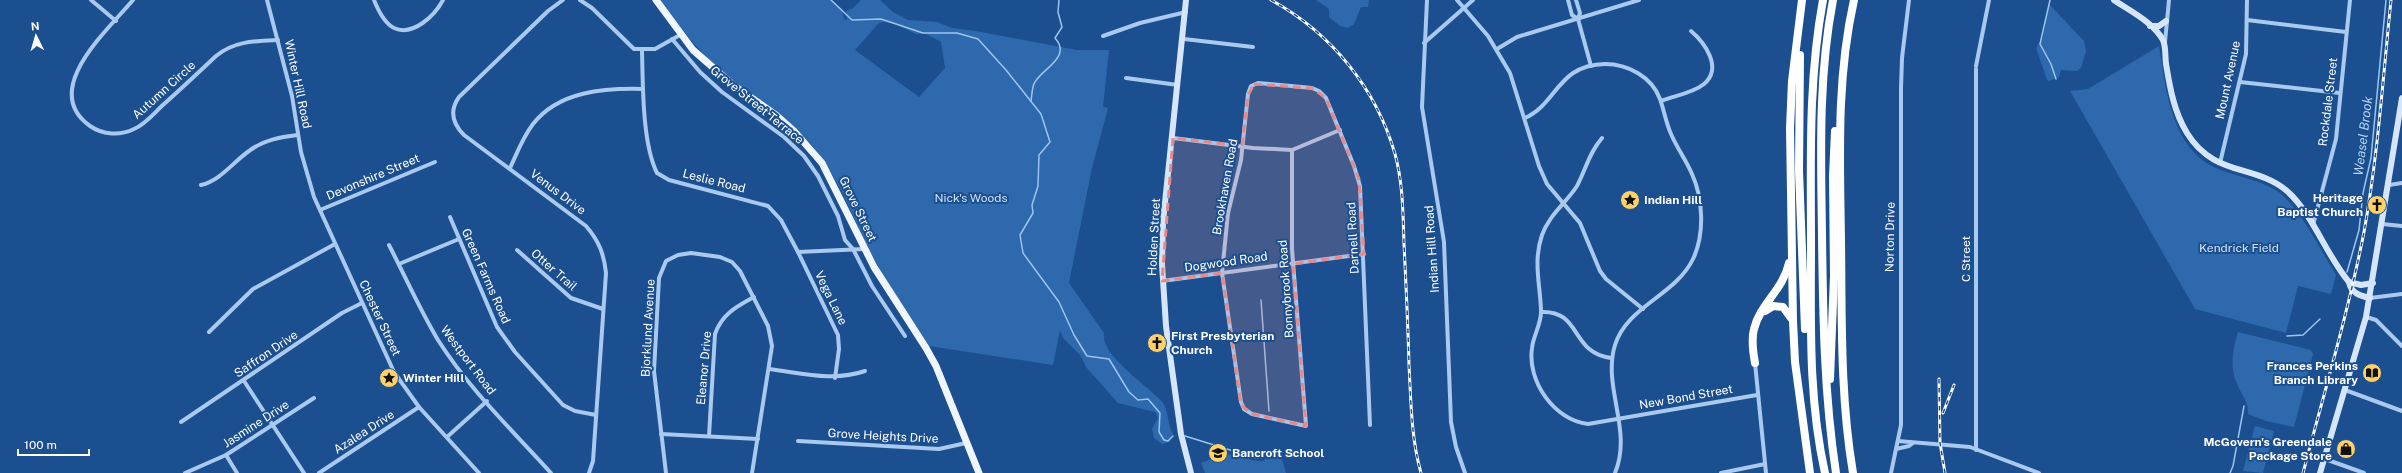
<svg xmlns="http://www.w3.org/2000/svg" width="2402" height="473" font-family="'Public Sans',sans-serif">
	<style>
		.green { fill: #2e69ad; fill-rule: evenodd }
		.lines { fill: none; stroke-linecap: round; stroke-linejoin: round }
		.stream { stroke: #9cc4f0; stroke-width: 1.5 }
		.minor { stroke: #a9c9ee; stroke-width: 4 }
		.secondary { stroke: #d6e6fa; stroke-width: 6 }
		.primary { stroke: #f0f6ff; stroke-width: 7 }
		.motorway { stroke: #fff; stroke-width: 8 }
		.rail-casing { stroke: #fff; stroke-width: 3 }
		.rail { stroke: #1b4f8f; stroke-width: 1.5; stroke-dasharray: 4.5; stroke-linecap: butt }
		.marked { fill: #e88989; fill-opacity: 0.2; stroke: #e88989; stroke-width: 3; stroke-dasharray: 8 5; stroke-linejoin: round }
		.labels { text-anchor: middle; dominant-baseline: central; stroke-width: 4; stroke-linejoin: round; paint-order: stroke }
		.street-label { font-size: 12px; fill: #fff; stroke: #1b4f8f }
		.park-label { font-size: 12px; fill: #cfe3fa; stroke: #1b4f8f }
		.poi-label { font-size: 12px; font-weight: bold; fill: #fff; stroke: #1b4f8f; text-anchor: start }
		.water-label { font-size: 13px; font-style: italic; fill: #b5d3f5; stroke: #1b4f8f }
	</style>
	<rect width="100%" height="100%" fill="#1b4f8f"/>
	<g class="green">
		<path d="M 660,0 L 831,0 L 842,9 L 844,19 L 847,20 L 846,11 L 853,8 L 861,0 L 880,0 L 893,12 L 908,20 L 937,22 L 952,28 L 976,31 L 1077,50 L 1109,50 L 1103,107 L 1108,108 L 1092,168 L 1069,283 L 1104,333 C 1100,356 1149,386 1162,402 C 1169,410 1167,424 1173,434 L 1169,442 L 1162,444 L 1154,438 L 1152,429 L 1158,418 L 1155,412 L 1118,403 L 1086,367 L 1081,356 L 1063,338 L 1060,330 L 1053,365 L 929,346 C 909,314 887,284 870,251 C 851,214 838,175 810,143 C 787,116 758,100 730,78 C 702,56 681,29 660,0 ZM 884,22 L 895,24 L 916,34 L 926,34 L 941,42 L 945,68 L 919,97 L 855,50 L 879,23 Z"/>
		<path d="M 1316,0 L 1369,0 L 1368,7 L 1361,7 L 1354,24 L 1348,28 L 1340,26 L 1329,17 L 1329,9 Z"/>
		<path d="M 2049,4 L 2084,41 L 2086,51 L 2081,68 L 2077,71 L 2061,70 L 2059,77 L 2049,81 L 2047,80 L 2036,48 L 2043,37 Z"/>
		<path d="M 2159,46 C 2166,89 2171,149 2218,169 C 2238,177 2262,180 2280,193 C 2300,209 2322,252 2336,275 L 2331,294 L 2298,286 L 2286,333 L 2195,309 L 2070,91 L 2088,89 Z"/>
		<path d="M 2238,332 L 2311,350 L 2313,354 L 2294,427 L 2266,421 L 2248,414 C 2249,403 2243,398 2239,388 C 2229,369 2232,352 2238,332 Z"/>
		<path d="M 2255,426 L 2274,431 L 2263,473 L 2243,471 Z"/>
		<path d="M 1224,454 C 1238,454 1250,462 1264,461 L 1268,454 L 1282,459 L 1286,473 L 1205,473 L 1201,463 Z"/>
	</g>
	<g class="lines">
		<g class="stream">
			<path d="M 831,0 L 852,20 L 881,19 L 923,33 L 957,33 L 978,39 L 1006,70 L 1041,114 L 1050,142 L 1039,155 L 1038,186 L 1032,205 L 1033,213 L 1020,235 L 1023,253 L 1059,302 L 1074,335 L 1087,356 L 1109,359 L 1129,392 L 1138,400 L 1148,399 L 1160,413 L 1159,432 L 1164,440 L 1168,441 L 1173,436"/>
			<path d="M 2050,0 L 2040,44 L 2051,64 L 2056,79"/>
			<path d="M 1031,101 C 1032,95 1032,86 1035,82 C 1043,68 1072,57 1055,38 L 1062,27 L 1058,12 L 1059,0"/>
			<path d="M 2347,272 L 2359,230 L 2363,193 L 2371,158 L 2386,0"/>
			<path d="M 1261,300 L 1269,411"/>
			<path d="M 2287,336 L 2303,335 L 2320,319"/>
			<path d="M 1185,436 L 1256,458"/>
			<path d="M 2230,473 L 2233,466 L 2244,406"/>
		</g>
		<g class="minor">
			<path d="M 91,0 L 116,21"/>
			<path d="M 133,0 C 108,30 39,90 90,126 C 103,135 120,136 134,129 C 146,124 155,112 164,104 C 182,88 199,72 216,56 C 234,41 255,41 278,40"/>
			<path d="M 267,0 L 292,96 L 301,152 L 314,197 L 394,372 L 419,407 L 479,473"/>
			<path d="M 374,0 C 378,10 384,23 394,28 C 413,37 435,15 443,0"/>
			<path d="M 563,0 L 548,11 L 459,97 C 449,111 453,124 464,135 L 586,226 C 599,241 604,254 606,273 L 593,461 L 589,473"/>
			<path d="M 580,0 L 592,8 L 634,49 L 655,49 L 680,35"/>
			<path d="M 1427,0 L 1422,107 L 1444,242 L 1451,422 L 1456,447 L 1465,473"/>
			<path d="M 1457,0 L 1488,36 L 1510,73 L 1539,166 L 1547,184 L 1580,223 L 1600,271 L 1606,279 L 1643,309"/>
			<path d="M 1568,0 L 1572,15 L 1578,19"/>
			<path d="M 1576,0 L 1580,13 L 1578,19 L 1591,66"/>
			<path d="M 2247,20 L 2346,32"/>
			<path d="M 1103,36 L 1140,23 L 1186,12"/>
			<path d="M 672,39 L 700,72 L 722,92 L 784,137 L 804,156 L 818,176 L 838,216 L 845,240 L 853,249 L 872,286 L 905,336"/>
			<path d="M 1184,39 L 1253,47"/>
			<path d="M 2165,42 L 2169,0"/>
			<path d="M 1424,43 L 1473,0"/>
			<path d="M 1497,49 L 1517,37 L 1639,0"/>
			<path d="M 642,51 C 643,84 642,143 657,173 L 669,180 L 768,206 L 781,220 L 798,252 L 864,249"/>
			<path d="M 1976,66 L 1989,0"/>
			<path d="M 1976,69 L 1976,450"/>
			<path d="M 1126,78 L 1178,85"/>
			<path d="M 2240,82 L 2340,93"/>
			<path d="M 1661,101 C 1674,96 1693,93 1704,84 C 1723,68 1705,43 1691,31"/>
			<path d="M 1525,118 C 1558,103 1557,65 1605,64 C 1628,64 1652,77 1660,99 C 1664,110 1666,123 1671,134 C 1677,148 1686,160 1692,174 C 1703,198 1705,234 1693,259 C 1675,296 1627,306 1615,345 C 1602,387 1633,430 1615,473"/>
			<path d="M 1173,138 L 1253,148 L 1292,150 L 1340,130"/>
			<path d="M 1602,138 C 1589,153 1586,169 1577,186 C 1566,203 1549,215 1542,235 C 1533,262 1540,283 1541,310 C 1542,323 1533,336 1532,348 C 1527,381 1554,420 1588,424 L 1757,395"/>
			<path d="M 1292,150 L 1292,249 L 1306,426 L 1252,414 L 1244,409 L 1241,402 L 1222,273 L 1228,213 L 1241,160 L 1248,94 L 1251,86 L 1258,83 L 1312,88 L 1319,91 L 1326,98 L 1354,166 L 1360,186 L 1370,425"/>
			<path d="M 2220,163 L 2246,54 L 2247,0"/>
			<path d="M 510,168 C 517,153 523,137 533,124 C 559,91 604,88 643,89"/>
			<path d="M 201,185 C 221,180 232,163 249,151 C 263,140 281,137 298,135"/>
			<path d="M 2389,185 L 2402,183"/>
			<path d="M 320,210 L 435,162"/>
			<path d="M 450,217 L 497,327 L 515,352 L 563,405 L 575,411 L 596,415"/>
			<path d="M 2382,224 L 2402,226"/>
			<path d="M 2313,225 L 2336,139 L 2350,0"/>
			<path d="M 389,245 C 405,276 420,310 438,340 C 469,389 512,430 551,473"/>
			<path d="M 517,250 L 571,298 L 603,309"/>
			<path d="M 798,252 L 838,335 L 839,349 L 835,378"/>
			<path d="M 399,264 L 459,239"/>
			<path d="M 1162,281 L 1364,254"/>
			<path d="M 2370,298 L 2402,294"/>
			<path d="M 1541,312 C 1582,310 1570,353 1611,358"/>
			<path d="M 2366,317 L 2376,320 L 2402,346"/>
			<path d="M 209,332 L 253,289 L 335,244"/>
			<path d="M 1755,363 L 1766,473"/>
			<path d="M 769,369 C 802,373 833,382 865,371"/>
			<path d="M 244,381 L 304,473"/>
			<path d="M 2345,390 L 2402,411"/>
			<path d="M 181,422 L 342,313 L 362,303"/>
			<path d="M 661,434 L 758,439"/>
			<path d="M 709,436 L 715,334 C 722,314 736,307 754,297"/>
			<path d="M 447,437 L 487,401"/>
			<path d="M 798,441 L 939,449 L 966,443"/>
			<path d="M 1898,441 L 1970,447 L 2039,473"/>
			<path d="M 1896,449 L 1909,446 L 1913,443"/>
			<path d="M 226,455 L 237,473"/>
			<path d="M 2325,459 L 2364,473"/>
			<path d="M 185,473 L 226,455 L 314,398"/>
			<path d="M 319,473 L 419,407"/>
			<path d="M 666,473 L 654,371 L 659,278 L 666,261 L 678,255 L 691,253 L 720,257 L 732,262 L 740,271 L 768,326 L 772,346 L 752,473"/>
			<path d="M 1721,473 L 1765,464"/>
			<path d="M 1891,473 L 1901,425 L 1901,88 L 1902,58 L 1909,0"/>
		</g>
		<g class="secondary">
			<path d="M 1186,0 L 1163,222 L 1162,264 L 1166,326 L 1181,434 L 1191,473"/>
			<path d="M 2114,0 C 2130,11 2153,22 2163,40 C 2166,47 2165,56 2166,64 C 2170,88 2174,112 2187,133 C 2214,177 2255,164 2287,191 C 2313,214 2326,255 2349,282 C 2351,293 2360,296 2370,298"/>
			<path d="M 2150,26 L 2159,26 L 2166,21"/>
			<path d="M 2349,282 L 2361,285 L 2373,283"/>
			<path d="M 2320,473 L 2366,317 L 2402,98"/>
		</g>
		<path class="primary" d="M 656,0 L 693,50 L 733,85 L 776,115 L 794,131 L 822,163 L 874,267 L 926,348 L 936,366 L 979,473"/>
		<g class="motorway">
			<path d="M 1802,0 L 1792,81 L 1790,128 L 1793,321 L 1795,362 L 1810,473"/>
			<path d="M 1823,0 C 1808,81 1811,162 1811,244 C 1811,322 1808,397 1825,473"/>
			<path d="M 1833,0 C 1818,78 1821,156 1822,235 C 1823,315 1824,394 1836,473"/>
			<path d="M 1800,55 L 1799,171 L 1805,329"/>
			<path d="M 1765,311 L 1773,306 L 1783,307 L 1791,318"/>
			<path d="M 1755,363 C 1753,352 1751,340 1754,329 C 1760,304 1783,290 1789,263"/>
			<path d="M 1830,379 L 1834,276 L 1833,176 L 1835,131"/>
			<path d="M 1853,473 C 1840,396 1842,318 1841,241 C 1840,160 1836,80 1854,0"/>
		</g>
		<g class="rail-casing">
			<g id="rail">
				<path d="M 1271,0 C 1331,33 1376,88 1395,154 C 1403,183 1403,214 1404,244 C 1406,284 1408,325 1409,365 C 1411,401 1411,438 1421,473"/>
				<path d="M 1939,379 L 1940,443 L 1945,473"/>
				<path d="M 1943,413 L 1954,385"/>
				<path d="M 2303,473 C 2324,393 2348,313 2364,232 C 2378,155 2383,77 2391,0"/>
			</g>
		</g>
		<use href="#rail" class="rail"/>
	</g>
	<path class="marked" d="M 1254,84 L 1312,88 L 1326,98 L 1359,179 L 1364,254 L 1293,264 L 1306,426 L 1252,414 L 1241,405 L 1222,273 L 1162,281 L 1173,138 L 1242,146 L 1248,95 Z"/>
	<defs>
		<g id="sight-disc" transform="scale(1)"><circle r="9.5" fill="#ffd166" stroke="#1b4f8f"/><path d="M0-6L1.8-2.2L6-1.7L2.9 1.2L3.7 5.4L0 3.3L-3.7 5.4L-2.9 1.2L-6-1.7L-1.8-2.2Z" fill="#111"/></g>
		<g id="church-disc" transform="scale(1)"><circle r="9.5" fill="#ffd166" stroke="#1b4f8f"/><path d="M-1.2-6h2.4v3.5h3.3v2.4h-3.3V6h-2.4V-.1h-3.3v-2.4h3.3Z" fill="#111"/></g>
		<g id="library-disc" transform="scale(1)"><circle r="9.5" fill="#ffd166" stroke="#1b4f8f"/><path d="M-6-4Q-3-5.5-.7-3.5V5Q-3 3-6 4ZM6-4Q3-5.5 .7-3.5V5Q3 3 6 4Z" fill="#111"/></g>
		<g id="shop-disc" transform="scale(1)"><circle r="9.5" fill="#ffd166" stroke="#1b4f8f"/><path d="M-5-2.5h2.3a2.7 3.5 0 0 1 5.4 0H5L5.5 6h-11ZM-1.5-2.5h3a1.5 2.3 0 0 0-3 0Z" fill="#111"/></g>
		<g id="school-disc" transform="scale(1)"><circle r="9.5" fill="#ffd166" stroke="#1b4f8f"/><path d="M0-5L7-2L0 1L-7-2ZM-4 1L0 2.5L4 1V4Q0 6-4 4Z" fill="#111"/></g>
	</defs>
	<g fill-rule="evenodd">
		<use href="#sight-disc" x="1630" y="200"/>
		<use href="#church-disc" x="2377" y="205"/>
		<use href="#church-disc" x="1157" y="343"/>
		<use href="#library-disc" x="2372" y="373"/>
		<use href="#sight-disc" x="389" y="378"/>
		<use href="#shop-disc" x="2346" y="449"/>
		<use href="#school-disc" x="1218" y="453"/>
	</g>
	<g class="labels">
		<g class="street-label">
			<text transform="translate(2228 80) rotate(-78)">Mount Avenue</text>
			<text transform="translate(298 84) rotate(78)">Winter Hill Road</text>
			<text transform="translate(164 90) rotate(-42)">Autumn Circle</text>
			<text transform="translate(2328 102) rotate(-83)">Rockdale Street</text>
			<text transform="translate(757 105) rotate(39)">Grove Street Terrace</text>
			<text transform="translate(373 177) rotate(-23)">Devonshire Street</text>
			<text transform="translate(714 181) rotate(14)">Leslie Road</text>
			<text transform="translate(1225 187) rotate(-80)">Brookhaven Road</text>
			<text transform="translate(558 192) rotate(37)">Venus Drive</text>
			<text transform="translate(858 209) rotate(64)">Grove Street</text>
			<text transform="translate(1154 237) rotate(-87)">Holden Street</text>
			<text transform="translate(1890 237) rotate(-89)">Norton Drive</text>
			<text transform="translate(1353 238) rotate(-93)">Darnell Road</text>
			<text transform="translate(1432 249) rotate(-94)">Indian Hill Road</text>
			<text transform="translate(1966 259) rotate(-90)">C Street</text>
			<text transform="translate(1226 262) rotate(-8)">Dogwood Road</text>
			<text transform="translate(554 270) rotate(41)">Otter Trail</text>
			<text transform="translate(486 276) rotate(66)">Green Farms Road</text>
			<text transform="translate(1286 289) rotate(-94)">Bonnybrook Road</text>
			<text transform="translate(831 298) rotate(64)">Vega Lane</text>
			<text transform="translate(380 318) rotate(65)">Chester Street</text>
			<text transform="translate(648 328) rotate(-87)">Bjorklund Avenue</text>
			<text transform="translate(266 354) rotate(-34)">Saffron Drive</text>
			<text transform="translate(468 360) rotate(53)">Westport Road</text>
			<text transform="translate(704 368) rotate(-85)">Eleanor Drive</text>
			<text transform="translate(1686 397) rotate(-10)">New Bond Street</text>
			<text transform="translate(256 424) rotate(-33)">Jasmine Drive</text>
			<text transform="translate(364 432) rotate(-33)">Azalea Drive</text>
			<text transform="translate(883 436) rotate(3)">Grove Heights Drive</text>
		</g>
		<g class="park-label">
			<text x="971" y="198">Nick's Woods</text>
			<text x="2239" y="248">Kendrick Field</text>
		</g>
		<g class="poi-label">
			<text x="2363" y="198" text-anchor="end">Heritage<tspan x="2363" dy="14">Baptist Church</tspan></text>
			<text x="1644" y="200">Indian Hill</text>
			<text x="1171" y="336">First Presbyterian<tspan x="1171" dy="14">Church</tspan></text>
			<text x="2358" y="366" text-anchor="end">Frances Perkins<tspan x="2358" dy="14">Branch Library</tspan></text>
			<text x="403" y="378">Winter Hill</text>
			<text x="2332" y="442" text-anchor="end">McGovern's Greendale<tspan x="2332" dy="14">Package Store</tspan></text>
			<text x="1232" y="453">Bancroft School</text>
		</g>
		<g class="water-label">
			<text transform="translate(2363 136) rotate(-83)">Weasel Brook</text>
		</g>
	</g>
	<g transform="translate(36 36) rotate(355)" stroke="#1b4f8f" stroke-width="3" paint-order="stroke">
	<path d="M0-3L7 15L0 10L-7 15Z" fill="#ffffff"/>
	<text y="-6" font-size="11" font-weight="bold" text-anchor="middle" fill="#ffffff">N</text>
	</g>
	<path d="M18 449v6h71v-6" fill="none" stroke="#ffffff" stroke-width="2"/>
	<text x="24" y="449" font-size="12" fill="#ffffff" stroke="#1b4f8f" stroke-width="3" paint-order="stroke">100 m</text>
</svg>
